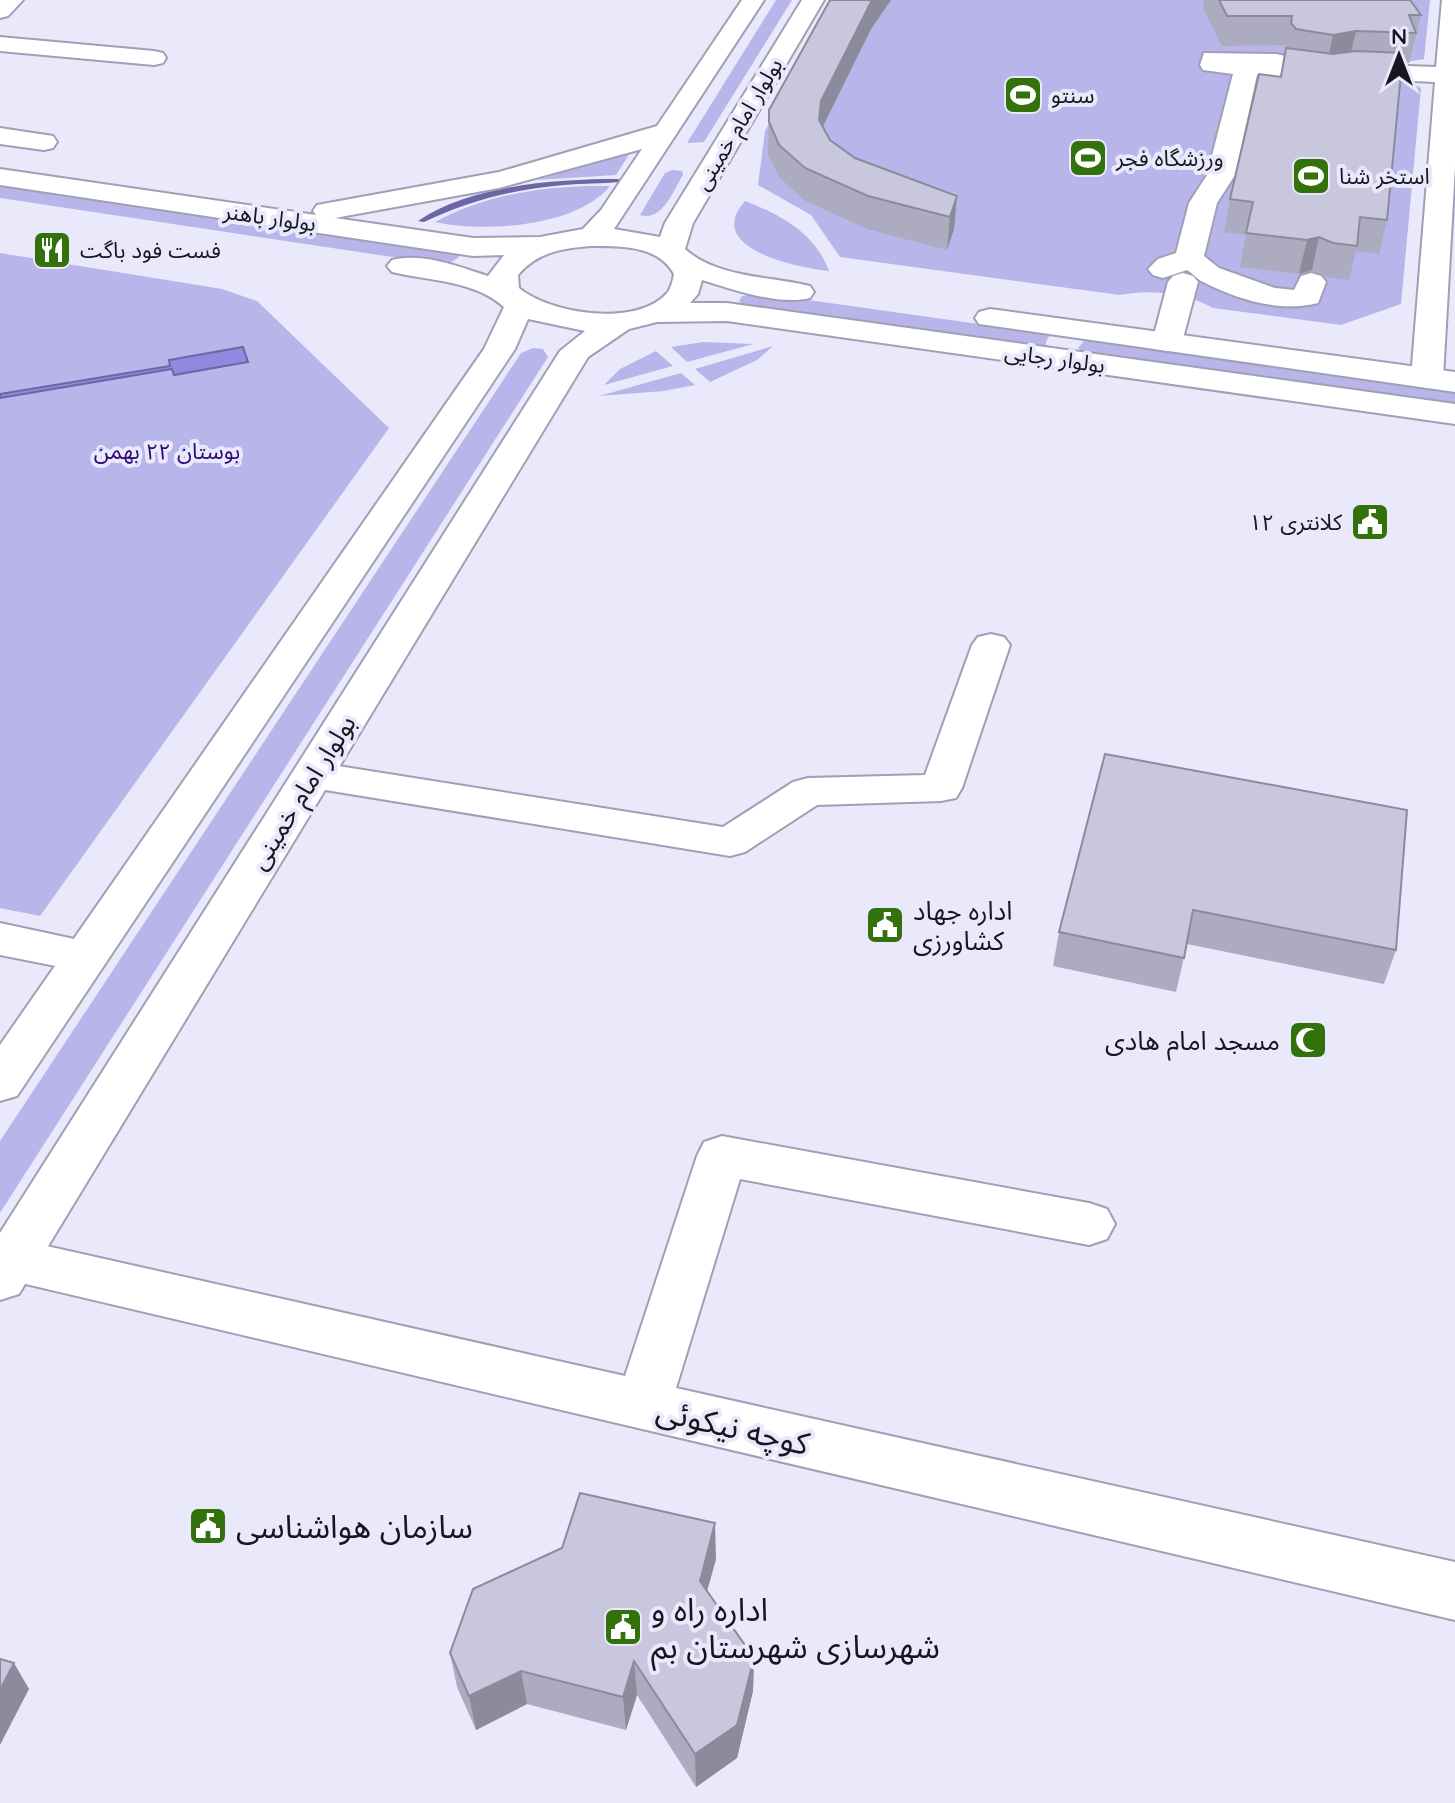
<svg xmlns="http://www.w3.org/2000/svg" width="1455" height="1803" font-family="Quicksand,'Noto Sans Arabic',sans-serif">
	<style>
		.green { fill: #b8b5eb }
		.water { fill: #9188df; stroke: #6c66a5; stroke-width: 2 }
		.lines { fill: none; stroke-linecap: round; stroke-linejoin: round }
		.stream { fill: #6c66a5; fill-rule: evenodd }
		.minor-casing { stroke: #a09fb5; stroke-width: 4 }
		.major-casing { stroke: #a09fb5; stroke-width: 4 }
		.minor { fill: #fff; fill-rule: evenodd }
		.major { fill: #fff; fill-rule: evenodd }
		.wall { fill: #acabbf }
		.shaded-wall { fill: #8c8b9b }
		.building { fill: #c8c7de; stroke: #8c8b9b; stroke-width: 2 }
		.labels { text-anchor: middle; dominant-baseline: central; stroke-width: 8; stroke-linejoin: round; paint-order: stroke }
		.far-poi-label { font-size: 22px; fill: #16161e; stroke: #e9e9fb; text-anchor: start }
		.far-street-label { font-size: 22px; fill: #16161e; stroke: #e9e9fb }
		.far-park-label { font-size: 22px; fill: #2e0973; stroke: #e9e9fb }
		.street-label { font-size: 26px; fill: #16161e; stroke: #e9e9fb }
		.poi-label { font-size: 26px; fill: #16161e; stroke: #e9e9fb; text-anchor: start }
		.near-street-label { font-size: 32px; fill: #16161e; stroke: #e9e9fb }
		.near-poi-label { font-size: 32px; fill: #16161e; stroke: #e9e9fb; text-anchor: start }
	</style>
	<rect width="100%" height="100%" fill="#e9e9fb"/>
	<g class="green">
		<path d="M 776,0 L 792,0 L 704,142 L 687,143 Z"/>
		<path d="M 839,0 L 1430,0 L 1424,59 L 1406,62 L 1416,83 L 1413,84 L 1421,88 L 1401,304 L 1341,325 L 1213,308 C 1185,293 1151,289 1120,295 L 840,257 L 811,215 L 758,185 L 765,131 Z"/>
		<path d="M 630,153 L 616,175 L 536,180 Z"/>
		<path d="M 672,170 L 682,171 L 683,175 C 673,191 662,222 640,215 L 665,173 Z"/>
		<path d="M 0,184 L 455,252 L 459,257 L 450,263 L 439,264 L 0,198 Z"/>
		<path d="M 610,186 C 577,227 483,233 435,222 C 487,193 551,185 610,186 Z"/>
		<path d="M 745,201 C 781,215 815,233 829,271 C 799,268 702,249 745,201 Z"/>
		<path d="M 0,253 L 222,289 L 257,301 L 389,428 L 40,916 L 0,908 Z"/>
		<path d="M 758,293 L 1051,334 L 1046,341 L 1046,349 L 745,306 L 739,301 L 742,296 Z"/>
		<path d="M 1096,340 L 1455,389 L 1455,406 L 1085,353 L 1078,348 L 1084,341 Z"/>
		<path d="M 703,342 L 753,344 L 687,362 L 671,347 Z"/>
		<path d="M 773,346 L 757,360 L 710,382 L 695,369 Z"/>
		<path d="M 533,348 L 543,349 L 548,357 L 0,1213 L 0,1141 L 521,353 Z"/>
		<path d="M 656,351 L 673,366 L 604,385 L 620,369 Z"/>
		<path d="M 681,373 L 695,385 L 664,391 L 599,396 Z"/>
	</g>
	<path class="water" d="M 243,347 L 248,362 L 174,375 L 172,369 L 0,398 L 0,394 L 170,366 L 169,360 Z"/>
	<g class="lines">
		<path class="stream" d="M 618,179 L 621,181 L 620,182 C 602,184 583,183 564,185 C 514,189 469,201 424,222 L 418,221 C 471,185 556,179 618,179 Z"/>
		<g class="minor-casing">
			<g id="minor">
				<path d="M 0,0 L 23,0 L 8,16 L 0,18 Z"/>
				<path d="M 1442,0 L 1455,0 L 1455,166 L 1443,378 L 1438,385 L 1427,388 L 1416,385 L 1411,378 L 1435,82 L 1349,78 L 1327,82 L 1306,77 L 1257,75 L 1235,175 L 1217,203 L 1204,256 L 1219,268 L 1275,288 L 1294,290 L 1301,276 L 1311,273 L 1321,276 L 1326,282 L 1318,303 C 1279,313 1236,299 1201,281 C 1196,278 1192,273 1187,270 L 1163,278 L 1153,275 L 1148,269 L 1158,259 L 1176,253 L 1189,203 L 1207,175 L 1233,74 L 1203,70 L 1200,65 L 1204,53 L 1276,54 L 1285,56 L 1288,62 L 1327,68 L 1349,64 L 1436,67 Z"/>
				<path d="M 0,37 L 154,51 L 163,53 L 166,58 L 163,63 L 154,65 L 0,51 Z"/>
				<path d="M 0,128 L 53,136 L 57,142 L 53,148 L 44,150 L 0,144 Z"/>
				<path d="M 1183,273 L 1193,276 L 1198,282 L 1182,342 L 1178,349 L 1167,351 L 1156,349 L 1152,342 L 1168,282 L 1173,276 Z"/>
				<path d="M 991,634 L 1004,637 L 1010,645 L 962,788 L 956,798 L 941,801 L 817,805 L 745,852 L 730,856 L 313,788 L 298,784 L 292,775 L 298,766 L 313,762 L 723,827 L 793,782 L 808,778 L 925,775 L 972,645 L 978,637 Z"/>
				<path d="M 0,923 L 102,945 L 109,956 L 102,967 L 86,972 L 0,955 Z"/>
				<path d="M 722,1136 L 1089,1203 L 1107,1209 L 1115,1224 L 1107,1239 L 1089,1245 L 740,1179 L 676,1388 L 1455,1562 L 1455,1620 L 0,1278 L 0,1242 L 11,1238 L 625,1376 L 697,1156 L 704,1142 Z"/>
			</g>
		</g>
		<g class="major-casing">
			<g id="major">
				<path d="M 742,0 L 764,0 L 614,229 L 660,237 L 665,223 L 802,0 L 824,0 L 693,223 L 685,249 C 717,278 769,276 810,286 L 814,292 L 810,298 C 779,306 731,289 702,280 L 698,294 L 690,303 L 727,303 L 1455,404 L 1455,424 L 727,321 L 657,322 L 629,329 L 588,357 L 19,1294 L 0,1300 L 0,1233 L 560,351 L 585,331 L 528,319 L 515,349 L 17,1096 L 0,1101 L 0,1045 L 484,349 L 504,307 C 474,280 429,281 392,272 L 387,266 L 392,260 C 422,252 460,267 488,276 L 504,255 L 473,256 L 0,185 L 0,169 L 316,215 L 313,211 L 317,205 L 499,172 L 657,126 ZM 642,149 L 601,210 L 583,229 L 540,237 L 473,238 L 335,218 L 499,188 ZM 591,246 C 621,246 658,245 674,274 C 673,280 671,287 668,292 C 638,328 550,314 519,288 L 518,275 C 537,252 563,248 591,246 Z"/>
				<path d="M 990,309 L 1455,372 L 1455,392 L 979,324 L 975,318 L 979,312 Z"/>
			</g>
		</g>
		<use href="#minor" class="minor"/>
		<use href="#major" class="major"/>
	</g>
	<g class="wall">
		<path d="M 830,0 L 891,0 L 871,29 L 823,127 L 830,140 L 855,158 L 957,196 L 954,229 L 947,250 L 867,229 L 804,200 L 779,177 L 768,154 L 769,110 Z"/>
		<path d="M 1204,0 L 1410,0 L 1421,15 L 1409,63 L 1402,63 L 1387,220 L 1379,254 L 1356,251 L 1349,280 L 1326,277 L 1312,270 L 1299,274 L 1240,267 L 1246,235 L 1224,232 L 1230,199 L 1280,77 L 1286,45 L 1222,46 L 1203,8 Z"/>
		<path d="M 1105,754 L 1396,950 L 1384,984 L 1187,944 L 1176,992 L 1053,966 L 1059,932 Z"/>
		<path d="M 716,1559 L 707,1591 L 754,1658 L 753,1691 L 737,1758 L 696,1787 L 637,1695 L 626,1730 L 527,1704 L 476,1730 L 457,1687 L 450,1653 Z"/>
	</g>
	<g class="shaded-wall">
		<path d="M 872,0 L 891,0 L 871,29 L 820,132 L 819,120 L 821,101 Z"/>
		<path d="M 1356,31 L 1349,61 L 1327,65 L 1333,35 Z"/>
		<path d="M 957,196 L 954,229 L 947,250 L 950,217 Z"/>
		<path d="M 1319,237 L 1312,270 L 1299,274 L 1307,240 Z"/>
		<path d="M 715,1523 L 716,1559 L 700,1616 L 700,1581 Z"/>
		<path d="M 754,1658 L 753,1691 L 737,1758 L 696,1787 L 695,1754 Z"/>
		<path d="M 634,1661 L 637,1695 L 626,1730 L 623,1697 Z"/>
		<path d="M 14,1663 L 29,1689 L 0,1745 L 0,1690 Z"/>
		<path d="M 521,1671 L 527,1704 L 476,1730 L 469,1696 Z"/>
	</g>
	<g class="building">
		<path d="M 830,0 L 872,0 L 821,101 L 819,120 L 830,140 L 855,158 L 957,196 L 950,217 L 868,196 L 805,168 L 779,145 L 769,122 L 769,110 Z"/>
		<path d="M 1219,0 L 1410,0 L 1421,15 L 1409,15 L 1416,33 L 1356,31 L 1333,35 L 1296,29 L 1291,23 L 1292,16 L 1227,16 Z"/>
		<path d="M 1286,48 L 1333,54 L 1356,51 L 1403,53 L 1387,220 L 1360,217 L 1357,246 L 1333,243 L 1319,237 L 1307,240 L 1246,233 L 1253,202 L 1230,199 L 1259,74 L 1281,77 Z"/>
		<path d="M 1105,754 L 1407,810 L 1396,950 L 1193,910 L 1184,958 L 1059,932 Z"/>
		<path d="M 580,1493 L 715,1523 L 700,1581 L 754,1658 L 737,1725 L 695,1754 L 634,1661 L 623,1697 L 521,1671 L 469,1696 L 450,1653 L 473,1589 L 562,1548 Z"/>
		<path d="M 0,1659 L 14,1663 L 0,1690 Z"/>
	</g>
	<defs>
		<g id="stadium-square" transform="scale(2)"><rect x="-9" y="-9" width="18" height="18" rx="4" fill="#33720a" stroke="#e9e9fb"/><path d="M0-5a6.5 5 0 1 0 0 10a6.5 5 0 1 0 0-10ZM-3.5-1.8h7v3.6h-7Z" fill="#fff"/></g>
		<g id="restaurant-square" transform="scale(2)"><rect x="-9" y="-9" width="18" height="18" rx="4" fill="#33720a" stroke="#e9e9fb"/><path d="M-5-6h1v4h1v-4h1v4h1v-4h1v5L-1.5 .5V6h-2V.5L-5-1ZM5-6V6H3V1.5H1.5Q1.5-4 5-6Z" fill="#fff"/></g>
		<g id="civic-square" transform="scale(2)"><rect x="-9" y="-9" width="18" height="18" rx="4" fill="#33720a" stroke="#e9e9fb"/><path d="M-.6-6.5H3V-4.5H.6V-3L4-1V1h2V6H-6V1h2V-1L-.6-3ZM-1.2 2.5V6h2.4V2.5Z" fill="#fff"/></g>
		<g id="mosque-square" transform="scale(2)"><rect x="-9" y="-9" width="18" height="18" rx="4" fill="#33720a" stroke="#e9e9fb"/><path d="M3.5-4.9A6 6 0 1 0 3.5 4.9A5 5 0 1 1 3.5-4.9Z" fill="#fff"/></g>
	</defs>
	<g fill-rule="evenodd">
		<use href="#stadium-square" x="1023" y="95"/>
		<use href="#stadium-square" x="1088" y="158"/>
		<use href="#stadium-square" x="1311" y="176"/>
		<use href="#restaurant-square" x="52" y="250"/>
		<use href="#civic-square" x="1370" y="522"/>
		<use href="#civic-square" x="885" y="925"/>
		<use href="#mosque-square" x="1308" y="1040"/>
		<use href="#civic-square" x="208" y="1526"/>
		<use href="#civic-square" x="623" y="1627"/>
	</g>
	<g class="labels">
		<g class="far-poi-label">
			<text x="1051" y="95">سنتو</text>
			<text x="1116" y="158">ورزشگاه فجر</text>
			<text x="1339" y="176">استخر شنا</text>
			<text x="80" y="250">فست فود باگت</text>
			<text x="1342" y="522" text-anchor="end">کلانتری ۱۲</text>
		</g>
		<g class="far-street-label">
			<text transform="translate(738 124) rotate(-59)">بولوار امام خمینی</text>
			<text transform="translate(270 217) rotate(8)">بولوار باهنر</text>
			<text transform="translate(1055 358) rotate(8)">بولوار رجایی</text>
		</g>
		<g class="far-park-label">
			<text x="167" y="451">بوستان ۲۲ بهمن</text>
		</g>
		<g class="street-label">
			<text transform="translate(302 792) rotate(-58)">بولوار امام خمینی</text>
		</g>
		<g class="poi-label">
			<text x="913" y="910">اداره جهاد<tspan x="913" dy="30">کشاورزی</tspan></text>
			<text x="1280" y="1040" text-anchor="end">مسجد امام هادی</text>
		</g>
		<g class="near-street-label">
			<text transform="translate(733 1426) rotate(13)">کوچه نیکوئی</text>
		</g>
		<g class="near-poi-label">
			<text x="236" y="1526">سازمان هواشناسی</text>
			<text x="651" y="1609">اداره راه و<tspan x="651" dy="37">شهرسازی شهرستان بم</tspan></text>
		</g>
	</g>
	<g transform="translate(1399 56)" stroke="#e9e9fb" stroke-width="6" paint-order="stroke">
	<path d="M0-6L14 30L0 20L-14 30Z" fill="#16161e"/>
	<text y="-12" font-size="22" font-weight="bold" text-anchor="middle" fill="#16161e">N</text>
	</g>
</svg>
